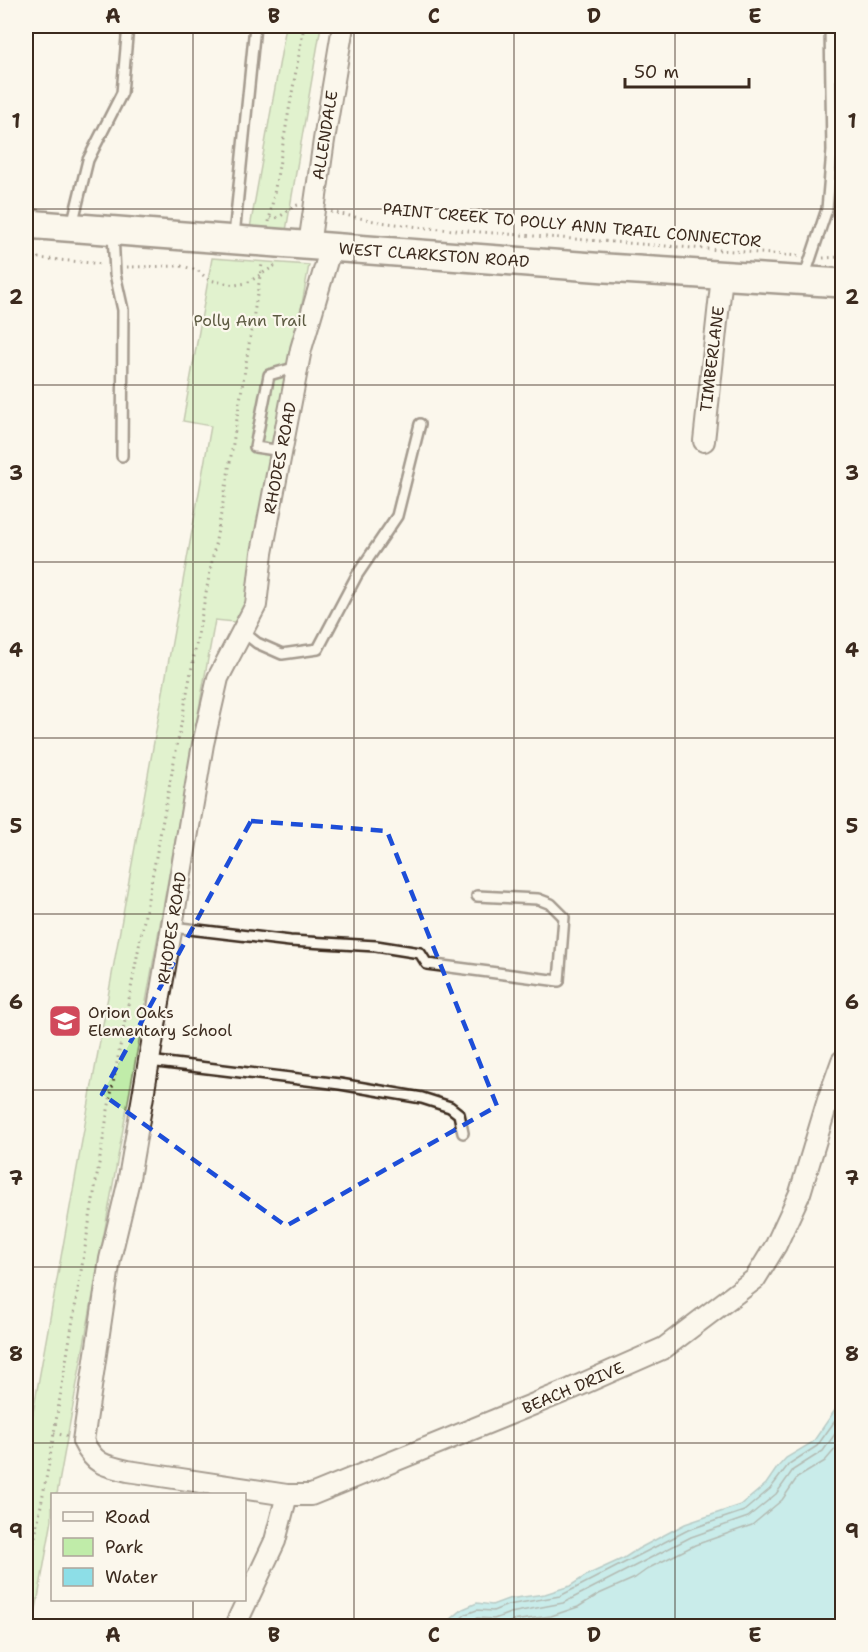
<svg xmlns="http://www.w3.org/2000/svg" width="868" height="1652" font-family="'Shantell Sans',sans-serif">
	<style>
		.green { fill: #c0eca9; stroke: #7e8b64; stroke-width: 1.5 }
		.water { fill: #8ddee7; stroke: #6c9697; stroke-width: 1.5 }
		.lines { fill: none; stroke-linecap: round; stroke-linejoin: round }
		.shore { stroke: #5c726e; stroke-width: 1.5 }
		.lane-casing { stroke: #3b2a1e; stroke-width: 14 }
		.street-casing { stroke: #3b2a1e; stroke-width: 24 }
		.secondary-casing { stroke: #3b2a1e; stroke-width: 32 }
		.path { stroke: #3b2a1e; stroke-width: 3; stroke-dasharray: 1.5 4.5; stroke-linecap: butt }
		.lane { stroke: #fbf7ec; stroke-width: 9 }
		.street { stroke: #fbf7ec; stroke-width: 20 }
		.secondary { stroke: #fbf7ec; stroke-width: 27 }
		.marked { fill: none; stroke: #1d4ed8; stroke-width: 4.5; stroke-dasharray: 12 8; stroke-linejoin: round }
		.grid { fill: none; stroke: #3b2a1e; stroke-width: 1.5; stroke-opacity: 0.55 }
		.labels { text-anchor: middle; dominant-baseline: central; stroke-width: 4.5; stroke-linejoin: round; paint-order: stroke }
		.street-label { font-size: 16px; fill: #3b2a1e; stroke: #fbf7ec }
		.park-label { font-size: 16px; fill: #5c5a41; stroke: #fbf7ec }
		.poi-label { font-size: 16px; fill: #3b2a1e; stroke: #fbf7ec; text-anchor: start }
		.neatline { fill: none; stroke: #3b2a1e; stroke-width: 2 }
		.grid-label { font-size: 20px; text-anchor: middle; font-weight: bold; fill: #3b2a1e }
	</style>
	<rect width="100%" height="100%" fill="#fbf7ec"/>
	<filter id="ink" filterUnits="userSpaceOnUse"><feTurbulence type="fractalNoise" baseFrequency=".0167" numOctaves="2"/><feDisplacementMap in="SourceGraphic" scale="12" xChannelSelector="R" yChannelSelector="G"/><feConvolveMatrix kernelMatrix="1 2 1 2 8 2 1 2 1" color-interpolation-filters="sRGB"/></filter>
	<g filter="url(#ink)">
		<g class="green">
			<path d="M 286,26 L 321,26 L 286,231 L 250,228 Z"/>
			<path d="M 212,258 L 309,265 L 245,623 L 215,620 L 57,1494 L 52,1494 L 52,1520 L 33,1626 L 26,1626 L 26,1451 L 211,426 L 183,421 Z"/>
		</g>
		<path class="water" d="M 842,1400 L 842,1626 L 443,1626 L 463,1609 L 477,1603 L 492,1605 L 508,1599 L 545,1594 L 570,1586 L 587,1575 L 624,1558 L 638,1549 L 685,1524 L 741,1505 L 766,1484 L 777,1468 L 786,1458 L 813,1442 Z"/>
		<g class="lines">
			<g class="shore">
				<path d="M 452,1626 L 466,1614 L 477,1610 L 493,1611 L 508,1605 L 560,1596 L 688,1530 L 744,1511 L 770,1489 L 789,1464 L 817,1446 L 842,1411"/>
				<path d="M 463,1626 L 477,1618 L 494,1619 L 510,1613 L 563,1603 L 691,1537 L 748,1517 L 776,1494 L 793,1470 L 823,1451 L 842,1424"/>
				<path d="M 500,1626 L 512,1621 L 551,1616 L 578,1607 L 599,1594 L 635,1578 L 649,1568 L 695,1545 L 752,1525 L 782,1500 L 797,1478 L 825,1461 L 842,1441"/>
			</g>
			<g class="lane-casing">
				<g id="lane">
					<path d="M 72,225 L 88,160 L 122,93 L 128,26"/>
					<path d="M 113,233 L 115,274 L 123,310 L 122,456"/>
					<path d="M 234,236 L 255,26"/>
					<path d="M 804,278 L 827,209 L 832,151 L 830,26"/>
					<path d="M 282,451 L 255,447 L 269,375 L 297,367"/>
					<path d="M 242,631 L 257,643 L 282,654 L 318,649 L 357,575 L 397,516 L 420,424"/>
					<path d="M 172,927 L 290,941 L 376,946 L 420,953 L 427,964 L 559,981 L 564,917 L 551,904 L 538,899 L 477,896"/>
					<path d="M 149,1061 L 340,1084 L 422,1098 L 450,1107 L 459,1114 L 463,1133"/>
				</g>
			</g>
			<g class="street-casing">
				<g id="street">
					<path d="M 309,245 L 324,140 L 343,26"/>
					<path d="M 331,247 L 301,349 L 262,553 L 256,605 L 218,678 L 203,744 L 128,1184 L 110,1259 L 83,1441 C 94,1464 104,1466 128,1471 L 287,1495 L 311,1495 L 571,1389 L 664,1348 L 755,1279 L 776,1245 L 800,1193 L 828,1100 L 842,1061"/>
					<path d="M 704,441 L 722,276"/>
					<path d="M 235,1626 L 275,1541 L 287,1495"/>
				</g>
			</g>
			<g class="secondary-casing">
				<path id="secondary" d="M 26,224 L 606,268 L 842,283"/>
			</g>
			<g class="path">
				<path d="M 331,212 L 379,222 L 428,228 L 799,256"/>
				<path d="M 270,218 C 282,220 287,208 298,205"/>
				<path d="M 269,222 L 304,26"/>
				<path d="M 26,257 L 103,264"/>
				<path d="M 823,258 L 842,257"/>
				<path d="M 127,267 L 181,266 L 197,270 L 209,280 L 235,285 L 247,283 L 276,265"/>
				<path d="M 54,1433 L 67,1436"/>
				<path d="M 26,1584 L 49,1463 L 108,1110 L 226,487 L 262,264"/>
			</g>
			<use href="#lane" class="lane"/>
			<use href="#street" class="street"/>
			<use href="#secondary" class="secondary"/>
		</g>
	</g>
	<path d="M0 0H868V1652H0ZM 251,821 L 387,831 L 497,1106 L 286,1226 L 102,1094 Z" fill="#fbf7ec" fill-opacity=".55" fill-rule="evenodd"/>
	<path class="marked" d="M 251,821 L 387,831 L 497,1106 L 286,1226 L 102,1094 Z"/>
	<path class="grid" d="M 193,26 L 193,1494M 354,26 L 354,1626M 514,26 L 514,1626M 675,26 L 675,1626M 26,209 L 842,209M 26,385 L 842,385M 26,562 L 842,562M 26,738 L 842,738M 26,914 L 842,914M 26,1090 L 842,1090M 26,1267 L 842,1267M 26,1443 L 842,1443M 193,1600 L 193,1626"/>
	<defs>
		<g id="school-square" transform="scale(1.725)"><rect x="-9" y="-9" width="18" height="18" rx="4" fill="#d1495b" stroke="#fbf7ec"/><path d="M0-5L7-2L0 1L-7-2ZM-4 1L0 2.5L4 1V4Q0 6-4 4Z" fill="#fff"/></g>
	</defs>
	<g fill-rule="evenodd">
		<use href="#school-square" x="65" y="1021"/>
	</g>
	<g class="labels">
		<g class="street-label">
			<text transform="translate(325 135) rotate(-81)">ALLENDALE</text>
			<text transform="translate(572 225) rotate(5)">PAINT CREEK TO POLLY ANN TRAIL CONNECTOR</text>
			<text transform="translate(434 255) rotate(4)">WEST CLARKSTON ROAD</text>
			<text transform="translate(712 359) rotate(-83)">TIMBERLANE</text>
			<text transform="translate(280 458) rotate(-79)">RHODES ROAD</text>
			<text transform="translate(172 928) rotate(-81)">RHODES ROAD</text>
			<text transform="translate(573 1388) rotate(-23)">BEACH DRIVE</text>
		</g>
		<g class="park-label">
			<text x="250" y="320">Polly Ann Trail</text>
		</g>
		<g class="poi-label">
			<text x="88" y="1012">Orion Oaks<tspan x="88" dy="18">Elementary School</tspan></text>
		</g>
	</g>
	<rect width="868" height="1652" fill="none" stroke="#fbf7ec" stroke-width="66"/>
	<rect x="51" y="1493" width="195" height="108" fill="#fbf7ec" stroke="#aea59a" stroke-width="1.5"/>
	<rect x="63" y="1512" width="30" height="9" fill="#fbf7ec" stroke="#aea59a" stroke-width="1.5"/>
	<text x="105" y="1523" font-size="18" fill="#3b2a1e">Road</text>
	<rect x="63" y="1538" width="30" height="18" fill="#c0eca9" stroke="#aea59a" stroke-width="1.5"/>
	<text x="105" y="1553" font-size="18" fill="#3b2a1e">Park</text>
	<rect x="63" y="1568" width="30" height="18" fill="#8ddee7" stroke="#aea59a" stroke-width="1.5"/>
	<text x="105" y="1583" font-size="18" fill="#3b2a1e">Water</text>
	<path d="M625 78v9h124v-9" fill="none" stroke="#3b2a1e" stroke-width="3"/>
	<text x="634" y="78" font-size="18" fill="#3b2a1e" stroke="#fbf7ec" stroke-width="4.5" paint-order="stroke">50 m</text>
	<rect x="33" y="33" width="802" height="1586" class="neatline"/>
	<g class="grid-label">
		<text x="113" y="23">A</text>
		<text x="274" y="23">B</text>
		<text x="434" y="23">C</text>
		<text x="594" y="23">D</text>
		<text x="755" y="23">E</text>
		<text x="16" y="128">1</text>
		<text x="852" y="128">1</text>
		<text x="16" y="304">2</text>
		<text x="852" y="304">2</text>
		<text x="16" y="480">3</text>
		<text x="852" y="480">3</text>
		<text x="16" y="657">4</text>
		<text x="852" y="657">4</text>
		<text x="16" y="833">5</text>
		<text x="852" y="833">5</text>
		<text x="16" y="1009">6</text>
		<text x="852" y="1009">6</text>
		<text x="16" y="1185">7</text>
		<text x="852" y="1185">7</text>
		<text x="16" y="1361">8</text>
		<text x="852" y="1361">8</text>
		<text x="16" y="1538">9</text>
		<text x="852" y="1538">9</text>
		<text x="113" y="1642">A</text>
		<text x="274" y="1642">B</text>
		<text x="434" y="1642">C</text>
		<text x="594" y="1642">D</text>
		<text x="755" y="1642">E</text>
	</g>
</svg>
